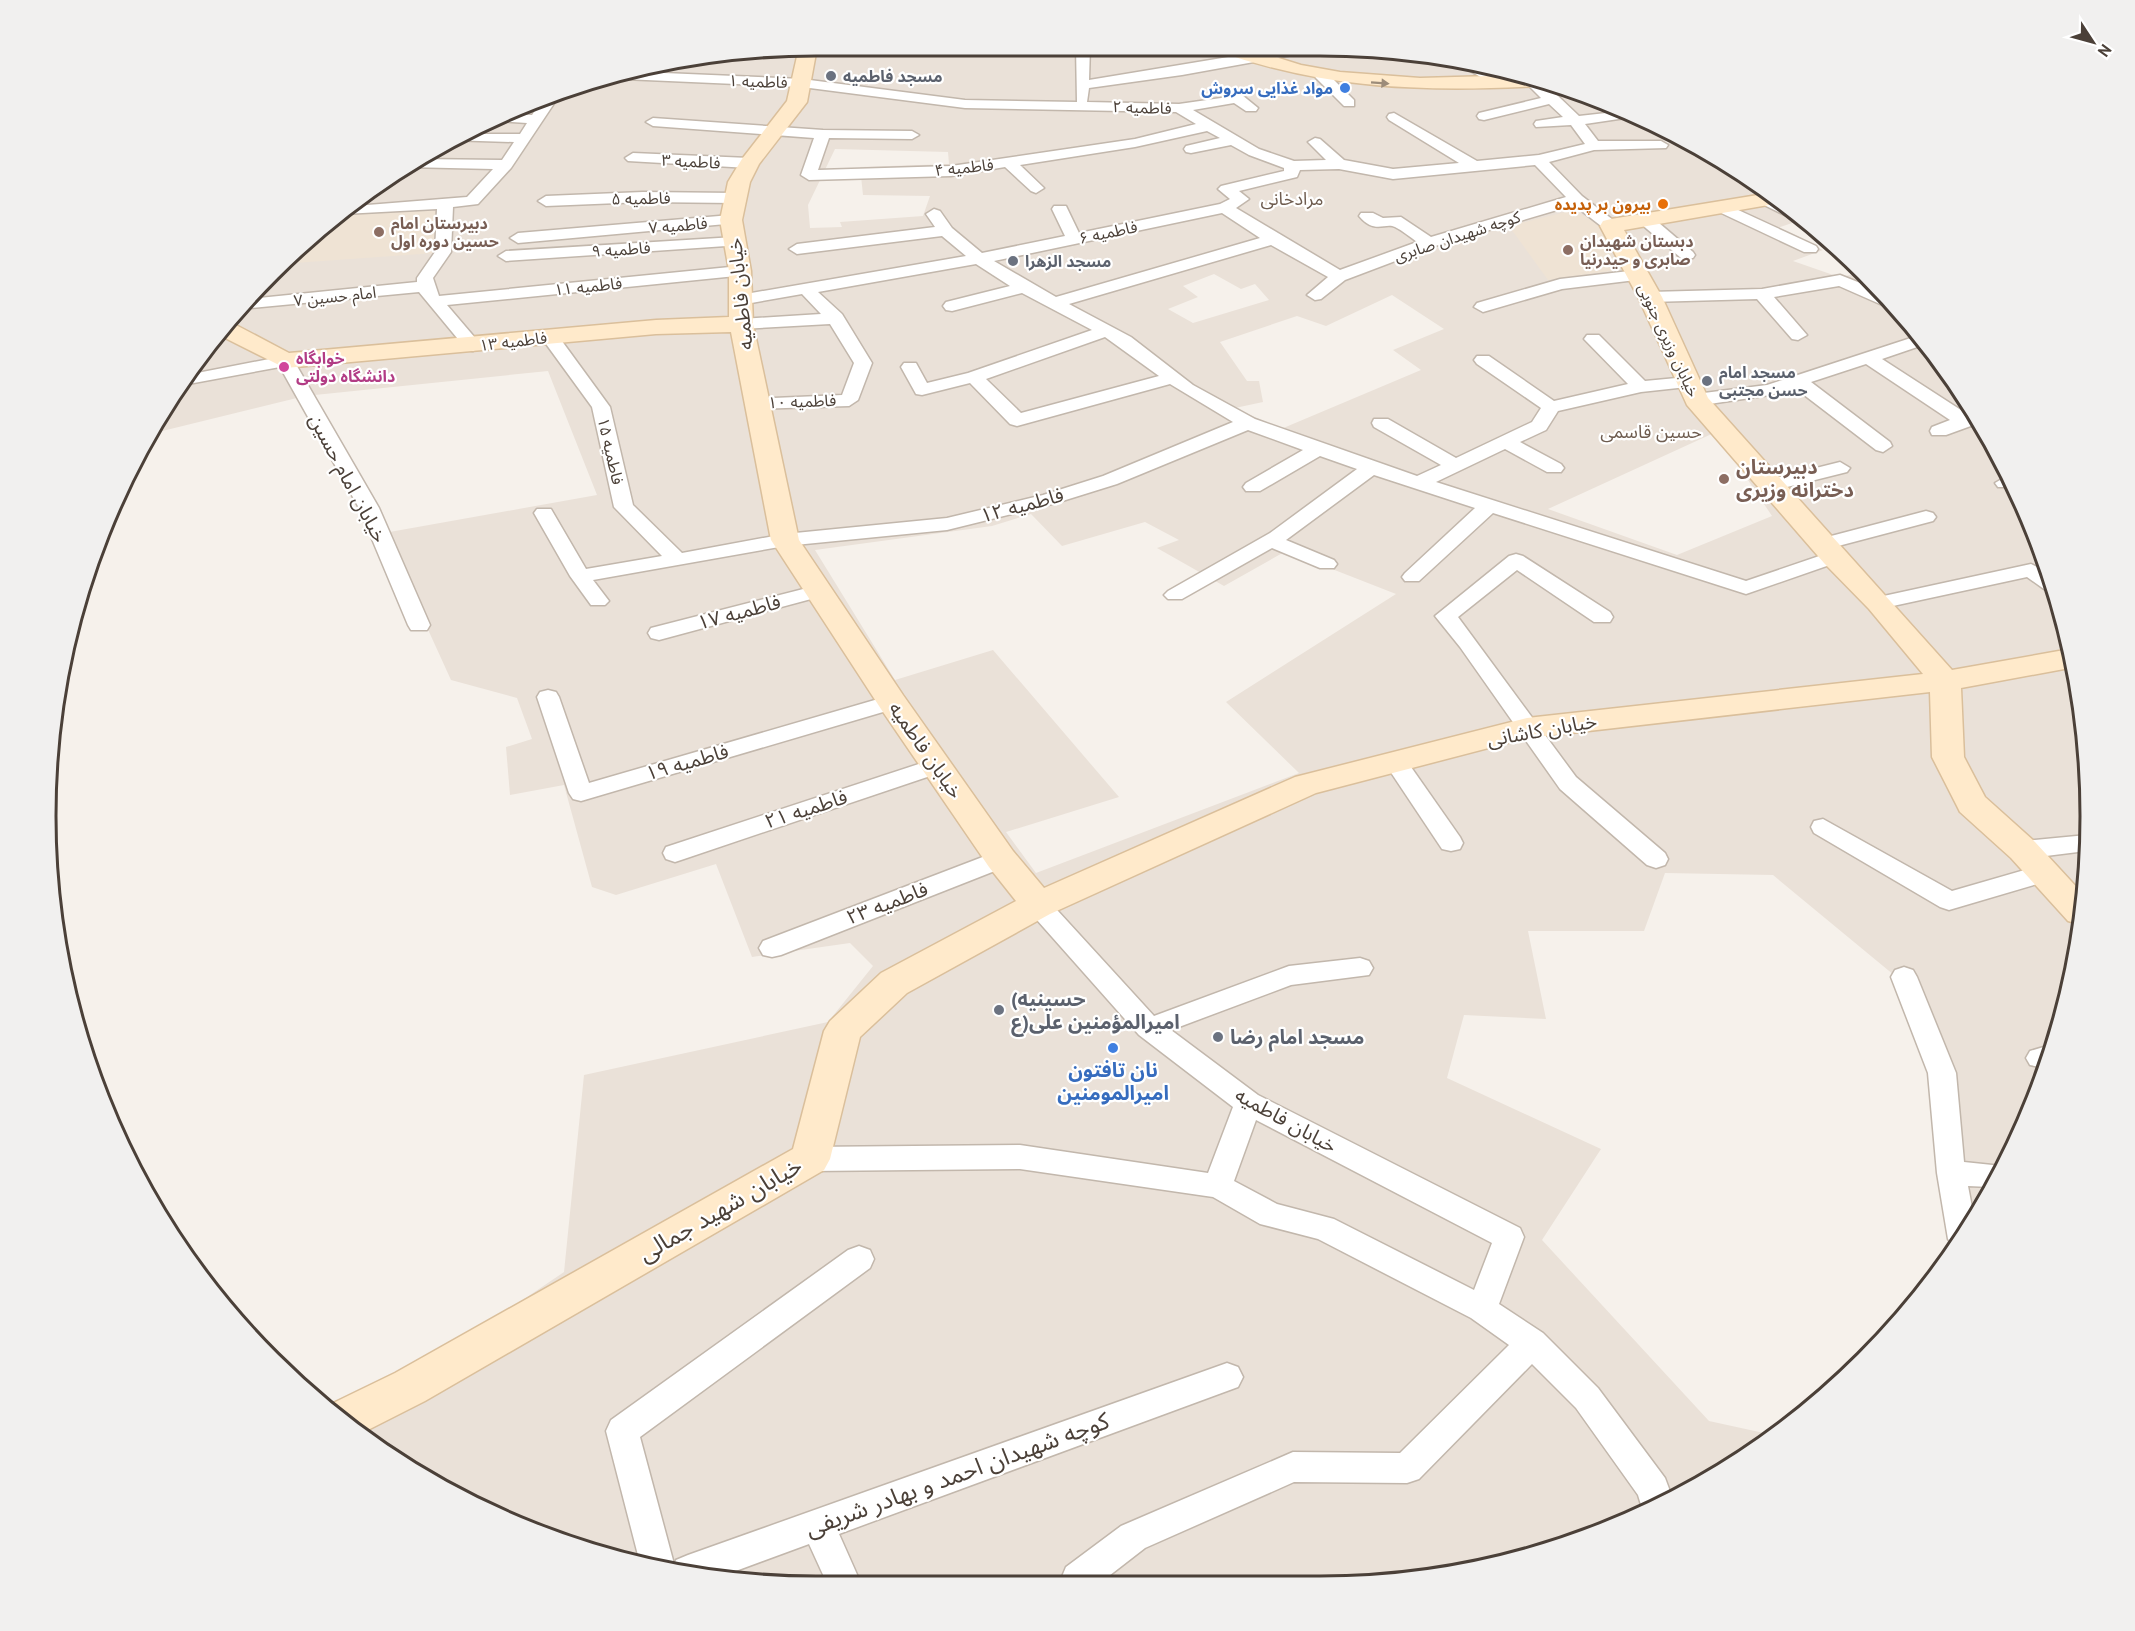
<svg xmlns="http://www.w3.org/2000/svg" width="2135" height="1631" font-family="'PT Sans','Noto Sans Arabic',sans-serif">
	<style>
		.residential { fill: #eae1d8; fill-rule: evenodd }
		.education { fill: #efe3d4 }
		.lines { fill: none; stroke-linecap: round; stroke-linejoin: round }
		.street-casing { stroke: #c2b7ac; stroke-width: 3 }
		.secondary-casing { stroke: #dabf9b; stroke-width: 3 }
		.street { fill: #fff; fill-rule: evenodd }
		.secondary { fill: #ffeacb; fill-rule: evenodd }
		.oneway { fill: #9c8c7a }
		.worship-dot { fill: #6b7280; stroke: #fff; stroke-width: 2 }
		.shop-dot { fill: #3f7fe0; stroke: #fff; stroke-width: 2 }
		.food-dot { fill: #e8710a; stroke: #fff; stroke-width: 2 }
		.education-dot { fill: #8d6e63; stroke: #fff; stroke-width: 2 }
		.hotel-dot { fill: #d1479c; stroke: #fff; stroke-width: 2 }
		.labels { text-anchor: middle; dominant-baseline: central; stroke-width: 4.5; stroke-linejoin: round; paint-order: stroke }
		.far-worship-label { font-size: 16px; font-weight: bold; fill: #5b616d; stroke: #fff; text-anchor: start }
		.far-street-label { font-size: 16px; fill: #4b4038; stroke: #fff }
		.far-shop-label { font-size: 16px; font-weight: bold; fill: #366cbe; stroke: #fff; text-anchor: end }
		.far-food-label { font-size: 16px; font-weight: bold; fill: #c56008; stroke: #fff; text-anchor: end }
		.far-education-label { font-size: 16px; font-weight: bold; fill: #785e54; stroke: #fff; text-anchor: start }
		.far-hotel-label { font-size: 16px; font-weight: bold; fill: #b23c85; stroke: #fff; text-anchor: start }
		.far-neighbourhood-label { font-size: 18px; fill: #6e5c4f; stroke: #fff }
		.street-label { font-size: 20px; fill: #4b4038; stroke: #fff }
		.education-label { font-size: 20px; font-weight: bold; fill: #785e54; stroke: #fff; text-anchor: start }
		.worship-label { font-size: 20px; font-weight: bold; fill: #5b616d; stroke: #fff; text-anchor: start }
		.shop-label { font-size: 20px; font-weight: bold; fill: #366cbe; stroke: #fff }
		.near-street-label { font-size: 24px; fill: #4b4038; stroke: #fff }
		.rim { fill: none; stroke: #4b4038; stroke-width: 3 }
	</style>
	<rect width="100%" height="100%" fill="#f6f1eb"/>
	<path class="residential" d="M 816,45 L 1370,47 L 1519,71 L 1661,125 L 1665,127 L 1654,129 L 1667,143 L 1687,141 L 1788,204 L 1804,219 L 1774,229 L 1823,250 L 1793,261 L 1839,277 L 1862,273 L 1899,307 L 1960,388 L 2031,521 L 2075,666 L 2090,816 L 2075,966 L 2031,1111 L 1967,1231 L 1945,1114 L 1900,980 L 1773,875 L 1665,873 L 1644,931 L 1528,931 L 1546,1019 L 1464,1015 L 1447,1078 L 1601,1149 L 1542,1240 L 1709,1421 L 1773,1435 L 1747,1456 L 1567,1545 L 1420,1579 L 715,1579 L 521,1527 L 388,1456 L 344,1421 L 564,1272 L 584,1075 L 828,1022 L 873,966 L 850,943 L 752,957 L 716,864 L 616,895 L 592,887 L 564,785 L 510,795 L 506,747 L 532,739 L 517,698 L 451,680 L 384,533 L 597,495 L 548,371 L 305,396 L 146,435 L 270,271 L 430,148 L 616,71 ZM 835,149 L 948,152 L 949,164 L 860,167 L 863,195 L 930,196 L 923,216 L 840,222 L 842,227 L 810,228 L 808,205 ZM 1214,274 L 1241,289 L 1255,284 L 1269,300 L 1193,323 L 1168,309 L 1198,297 L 1183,286 ZM 1392,295 L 1444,329 L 1393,350 L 1421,370 L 1281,429 L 1235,408 L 1263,402 L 1259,381 L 1247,381 L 1220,342 L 1297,316 L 1326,326 ZM 1716,432 L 1772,516 L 1677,555 L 1548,509 ZM 1031,514 L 1062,546 L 1145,522 L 1179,540 L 1157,548 L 1224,586 L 1286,551 L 1396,594 L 1226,702 L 1299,773 L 1036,873 L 1006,832 L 1119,797 L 993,650 L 895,680 L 815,550 L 992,526 Z"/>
	<g class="education">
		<path d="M 440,210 L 435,253 L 280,264 L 345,214 Z"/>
		<path d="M 1574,210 L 1601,226 L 1617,270 L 1548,280 L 1509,226 Z"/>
	</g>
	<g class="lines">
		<g class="street-casing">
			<g id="street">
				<path d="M 1076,46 L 1090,46 L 1089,80 L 1295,46 L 1326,47 L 1320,50 L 1182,75 L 1089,88 L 1087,102 L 1179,104 L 1242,95 L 1258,108 L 1256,111 L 1246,111 L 1234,103 L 1193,110 L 1259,149 L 1294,161 L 1326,160 L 1308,142 L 1315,138 L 1320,139 L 1344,160 L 1393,169 L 1459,163 L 1389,120 L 1387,117 L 1389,114 L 1394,113 L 1477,161 L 1539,155 L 1585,144 L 1571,125 L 1536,127 L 1534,124 L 1536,121 L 1563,117 L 1549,104 L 1484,120 L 1479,119 L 1477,116 L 1479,113 L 1541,98 L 1524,81 L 1531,77 L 1558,96 L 1579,116 L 1624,111 L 1639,116 L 1585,124 L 1598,141 L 1661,141 L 1668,145 L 1666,148 L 1594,150 L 1549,162 L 1582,196 L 1617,223 L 1619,226 L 1617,229 L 1605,229 L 1574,205 L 1435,246 L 1345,280 L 1321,299 L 1315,300 L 1307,295 L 1328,277 L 1271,245 L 1069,304 L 1131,337 L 1193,385 L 1255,419 L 1417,476 L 1441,465 L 1374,427 L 1372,423 L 1374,419 L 1388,419 L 1456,458 L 1532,422 L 1541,408 L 1477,364 L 1474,360 L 1477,356 L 1489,356 L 1554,401 L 1628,384 L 1584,339 L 1587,335 L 1599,335 L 1645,381 L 1687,377 L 1696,382 L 1687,387 L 1641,392 L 1558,411 L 1546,430 L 1520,442 L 1561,464 L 1564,468 L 1561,472 L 1547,472 L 1505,449 L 1436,482 L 1746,581 L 1834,551 L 1841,553 L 1844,557 L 1841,561 L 1746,594 L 1493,513 L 1419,581 L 1405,581 L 1402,577 L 1405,573 L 1475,508 L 1374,475 L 1286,540 L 1334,560 L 1337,564 L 1334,568 L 1320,568 L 1272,548 L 1182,599 L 1168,599 L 1164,595 L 1168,591 L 1270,533 L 1357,469 L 1320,456 L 1260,491 L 1246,491 L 1243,487 L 1246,483 L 1303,450 L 1248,430 L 1117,484 L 1056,503 L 947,530 L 785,546 L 593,580 L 609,601 L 605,605 L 591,605 L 570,576 L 534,513 L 537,509 L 551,509 L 586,569 L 662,556 L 614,507 L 592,407 L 541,337 L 544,333 L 556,333 L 610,407 L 633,505 L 682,553 L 785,534 L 947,518 L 1043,495 L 1103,476 L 1233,422 L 1170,384 L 1017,426 L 1010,424 L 970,383 L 922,395 L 916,394 L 901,367 L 904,363 L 916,363 L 927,383 L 968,373 L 1092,330 L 1022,293 L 952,311 L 946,310 L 943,306 L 946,302 L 1010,286 L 976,264 L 818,292 L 842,314 L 872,363 L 858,400 L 849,406 L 755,409 L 746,403 L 748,399 L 842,395 L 854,363 L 830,324 L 741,329 L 732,324 L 741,319 L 821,314 L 802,294 L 740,305 L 731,300 L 740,295 L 966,256 L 942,236 L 797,254 L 789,249 L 797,244 L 935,227 L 926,214 L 934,209 L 940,211 L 952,228 L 982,253 L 1065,236 L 1052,209 L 1054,206 L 1066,206 L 1079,233 L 1220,204 L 1230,199 L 1218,189 L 1221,186 L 1284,171 L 1284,168 L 1249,155 L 1231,145 L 1191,153 L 1186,152 L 1184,149 L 1186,146 L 1220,138 L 1207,131 L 1135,147 L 1020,165 L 1044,188 L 1036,193 L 1031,191 L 1005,167 L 951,176 L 809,180 L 801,175 L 814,138 L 653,126 L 646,122 L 653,118 L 823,130 L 912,131 L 919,135 L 912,139 L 829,138 L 818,170 L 951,166 L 1135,139 L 1196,124 L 1176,112 L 965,108 L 802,87 L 601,78 L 617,71 L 802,79 L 965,100 L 1077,102 ZM 1535,165 L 1566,197 L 1431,237 L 1401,217 L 1383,218 L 1373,213 L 1361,213 L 1359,216 C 1375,235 1385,222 1395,227 C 1403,231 1410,237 1417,242 L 1340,270 L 1236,208 L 1249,199 L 1239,191 L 1297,177 L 1300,170 L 1339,169 L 1393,179 ZM 1222,213 L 1260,238 L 1056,297 L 994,261 ZM 1105,337 L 1159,376 L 1021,413 L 986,379 Z"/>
				<path d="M 1461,62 L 1480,65 L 1506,82 L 1499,86 L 1494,85 L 1462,66 Z"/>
				<path d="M 1321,71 L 1326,72 L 1354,100 L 1354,106 L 1344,106 L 1316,78 L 1314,75 Z"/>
				<path d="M 555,96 L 557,99 L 511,168 L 478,204 L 453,207 L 451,252 L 433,278 L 439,296 L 740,266 L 746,267 L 748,271 L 746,275 L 447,305 L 482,346 L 473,351 L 467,350 L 419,292 L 241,309 L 249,299 L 417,282 L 417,278 L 435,252 L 437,209 L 344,214 L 355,206 L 467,197 L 493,169 L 406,167 L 417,159 L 502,160 L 514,142 L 449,140 L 466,134 L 520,134 L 527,123 L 497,121 L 513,114 L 532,115 L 540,103 Z"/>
				<path d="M 633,153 L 749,158 L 757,163 L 749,168 L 628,161 L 625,158 Z"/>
				<path d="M 643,192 L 735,193 L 743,198 L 735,203 L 643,202 L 546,206 L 538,201 L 546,196 Z"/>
				<path d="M 1766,195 L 1790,206 L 1808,223 L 1799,222 L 1760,203 L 1758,200 L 1760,197 Z"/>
				<path d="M 1723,203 L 1816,246 L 1818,249 L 1816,252 L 1804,252 L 1717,211 L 1715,208 L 1717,205 Z"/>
				<path d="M 731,215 L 737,217 L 739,220 L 737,223 L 518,243 L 510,238 L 518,233 Z"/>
				<path d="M 1646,215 L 1652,217 L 1693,252 L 1695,255 L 1693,258 L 1681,258 L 1640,223 L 1638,220 L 1640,217 Z"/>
				<path d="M 735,237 L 743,242 L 741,245 L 506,261 L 498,256 L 506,251 Z"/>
				<path d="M 1638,270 L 1644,271 L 1646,275 L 1644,279 L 1562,289 L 1483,312 L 1474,307 L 1477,303 L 1560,279 Z"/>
				<path d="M 1840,275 L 1883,292 L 1899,308 L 1889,308 L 1839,286 L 1774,297 L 1807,335 L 1798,340 L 1792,339 L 1757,299 L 1650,302 L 1642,297 L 1650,292 L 1762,289 Z"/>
				<path d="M 1920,335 L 1926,344 L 1882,359 L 1967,414 L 1974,413 L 1979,423 L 1946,435 L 1932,435 L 1930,431 L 1932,427 L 1950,420 L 1866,364 L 1811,382 L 1890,442 L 1892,446 L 1883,452 L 1876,450 L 1795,388 L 1770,395 L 1696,406 L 1687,400 L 1696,394 L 1767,385 Z"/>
				<path d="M 285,356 L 294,361 L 379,508 L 430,625 L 427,630 L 411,630 L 408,625 L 359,508 L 280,367 L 183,385 L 192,374 Z"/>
				<path d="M 1840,462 L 1850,468 L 1847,472 L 1771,491 L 1761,485 L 1764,481 Z"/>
				<path d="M 2007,476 L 2013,487 L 1998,487 L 1995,483 Z"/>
				<path d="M 1926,511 L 1933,513 L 1936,517 L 1933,521 L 1823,550 L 1816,548 L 1813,544 L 1816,540 Z"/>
				<path d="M 1516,554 L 1523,556 L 1610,612 L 1613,617 L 1610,622 L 1594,622 L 1517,570 L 1458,617 L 1576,777 L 1665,853 L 1668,859 L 1665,865 L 1656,868 L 1647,865 L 1560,789 L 1460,647 L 1435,616 L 1509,556 Z"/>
				<path d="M 2031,564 L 2047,572 L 2053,591 L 2044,589 L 2027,577 L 1879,609 L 1872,607 L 1868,603 L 1872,599 L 1879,597 Z"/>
				<path d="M 819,585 L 826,587 L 829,591 L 826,595 L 659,640 L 651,638 L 648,633 L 651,628 Z"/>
				<path d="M 548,690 L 556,692 L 559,697 L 589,783 L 892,695 L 900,697 L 903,702 L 900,707 L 581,801 L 573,799 L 569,793 L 537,697 L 540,692 Z"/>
				<path d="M 1396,754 L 1404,757 L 1460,837 L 1463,843 L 1460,849 L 1451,851 L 1442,849 L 1384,762 L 1388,757 Z"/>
				<path d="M 937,758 L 945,761 L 949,766 L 945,771 L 684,859 L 675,862 L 666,859 L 663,853 L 666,847 Z"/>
				<path d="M 1823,819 L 1952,891 L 2045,864 L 2054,867 L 2057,873 L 2054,879 L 1949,910 L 1940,907 L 1814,833 L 1811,827 L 1814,821 Z"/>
				<path d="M 2087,835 L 2086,851 L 2023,859 L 2014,856 L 2011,850 L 2014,844 L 2023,841 Z"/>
				<path d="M 1001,850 L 1010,853 L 1013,859 L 1010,865 L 781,955 L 772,957 L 763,955 L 759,948 L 763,941 Z"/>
				<path d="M 1038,896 L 1047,899 L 1154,1016 L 1289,966 L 1360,958 L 1369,961 L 1373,968 L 1369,975 L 1291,985 L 1171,1030 L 1258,1095 L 1520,1228 L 1524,1237 L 1499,1304 L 1543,1333 L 1598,1388 L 1665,1478 L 1671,1494 L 1642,1508 L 1638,1495 L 1576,1408 L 1532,1364 L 1419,1479 L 1407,1483 L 1294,1482 L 1145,1548 L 1105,1579 L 1061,1579 L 1066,1567 L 1121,1526 L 1293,1452 L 1400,1453 L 1509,1345 L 1471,1318 L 1318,1239 L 1260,1224 L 1213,1197 L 1020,1169 L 810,1171 L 800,1167 L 796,1159 L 800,1151 L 810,1147 L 1020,1145 L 1208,1173 L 1233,1107 L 1139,1035 L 1029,911 L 1025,905 L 1029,899 ZM 1256,1120 L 1492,1243 L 1474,1290 L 1334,1219 L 1277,1204 L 1234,1181 Z"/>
				<path d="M 1904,967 L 1913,970 L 1917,977 L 1956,1073 L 1964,1162 L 2002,1166 L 1990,1187 L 1968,1186 L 1974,1218 L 1956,1249 L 1948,1239 L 1937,1173 L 1928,1073 L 1891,977 L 1895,970 Z"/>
				<path d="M 2047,1046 L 2050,1048 L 2044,1068 L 2030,1065 L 2026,1058 L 2030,1051 Z"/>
				<path d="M 859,1246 L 870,1250 L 874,1259 L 870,1268 L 640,1437 L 674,1564 L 672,1568 L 639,1559 L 606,1431 L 611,1420 L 848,1250 Z"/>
				<path d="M 1227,1363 L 1238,1367 L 1243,1377 L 1238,1387 L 839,1534 L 859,1579 L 825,1579 L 809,1544 L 714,1579 L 673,1568 L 676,1560 L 688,1555 Z"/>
			</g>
		</g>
		<g class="secondary-casing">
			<g id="secondary">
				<path d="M 816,45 L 1100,46 L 1091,52 L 816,53 L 807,102 L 759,164 L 750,182 L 742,220 L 751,271 L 753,324 L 799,540 L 903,695 L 1013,851 L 1044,888 L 1295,777 L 1527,718 L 1923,674 L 1869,609 L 1824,563 L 1687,405 L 1638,297 L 1600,226 L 1603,221 L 1611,219 L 1770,193 L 1786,202 L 1624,230 L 1662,297 L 1708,398 L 1952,670 L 2070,649 L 2075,667 L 1961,688 L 1964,757 L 1985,797 L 2035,842 L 2082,893 L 2079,924 L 2068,921 L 2011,858 L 1960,812 L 1956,804 L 1932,757 L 1930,692 L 1527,738 L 1316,793 L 1050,914 L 907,993 L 860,1037 L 830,1159 L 824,1170 L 425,1401 L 360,1434 L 327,1406 L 395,1373 L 793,1149 L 824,1031 L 830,1021 L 881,973 L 1016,901 L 989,867 L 881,709 L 771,540 L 731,332 L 656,334 L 285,368 L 221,336 L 231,323 L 234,324 L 289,353 L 656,320 L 729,317 L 729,271 L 720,220 L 728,182 L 742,159 L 787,101 L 798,52 L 793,48 Z"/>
				<path d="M 1213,46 L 1240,46 L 1301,65 L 1340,72 L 1420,78 L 1529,75 L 1550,83 L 1542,86 C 1427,92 1325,90 1215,50 Z"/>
			</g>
		</g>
		<use href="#street" class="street"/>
		<use href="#secondary" class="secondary"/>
	</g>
	<defs><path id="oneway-solid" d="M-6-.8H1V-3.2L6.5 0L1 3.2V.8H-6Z" transform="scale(1.5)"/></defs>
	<use class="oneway" href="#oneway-solid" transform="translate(1380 83) rotate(4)"/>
	<g class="worship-dot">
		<circle cx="831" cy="76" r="6"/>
		<circle cx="1013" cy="261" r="6"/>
		<circle cx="1707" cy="381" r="6"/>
		<circle cx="999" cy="1010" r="6"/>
		<circle cx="1218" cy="1037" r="6"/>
	</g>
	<g class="shop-dot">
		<circle cx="1345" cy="88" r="6"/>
		<circle cx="1113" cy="1048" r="6"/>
	</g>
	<circle class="food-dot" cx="1663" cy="204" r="6"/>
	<g class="education-dot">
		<circle cx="379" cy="232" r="6"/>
		<circle cx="1568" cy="250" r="6"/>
		<circle cx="1724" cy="479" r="6"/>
	</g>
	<circle class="hotel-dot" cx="284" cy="367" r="6"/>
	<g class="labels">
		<g class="far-worship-label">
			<text x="843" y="76">مسجد فاطمیه</text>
			<text x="1025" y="261">مسجد الزهرا</text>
			<text x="1719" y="372">مسجد امام<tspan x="1719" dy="18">حسن مجتبی</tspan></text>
		</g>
		<g class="far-street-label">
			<text transform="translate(758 81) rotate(2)">فاطمیه ۱</text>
			<text transform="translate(1142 107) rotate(2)">فاطمیه ۲</text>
			<text transform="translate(691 161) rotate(3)">فاطمیه ۳</text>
			<text transform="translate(964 167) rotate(-6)">فاطمیه ۴</text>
			<text transform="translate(641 198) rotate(-1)">فاطمیه ۵</text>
			<text transform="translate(678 225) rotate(-5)">فاطمیه ۷</text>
			<text transform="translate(1108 232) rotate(-12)">فاطمیه ۶</text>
			<text transform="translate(1457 236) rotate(-18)">کوچه شهیدان صابری</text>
			<text transform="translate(621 249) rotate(-4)">فاطمیه ۹</text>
			<text transform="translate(588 286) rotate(-6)">فاطمیه ۱۱</text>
			<text transform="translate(335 296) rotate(-6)">امام حسین ۷</text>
			<text transform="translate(1669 340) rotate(65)">خیابان وزیری جنوبی</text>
			<text transform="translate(513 341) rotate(-7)">فاطمیه ۱۳</text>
			<text transform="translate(802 401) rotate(-2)">فاطمیه ۱۰</text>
			<text transform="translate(611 451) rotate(77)">فاطمیه ۱۵</text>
		</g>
		<g class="far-shop-label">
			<text x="1333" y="88">مواد غذایی سروش</text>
		</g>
		<g class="far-food-label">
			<text x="1651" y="204">بیرون بر پدیده</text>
		</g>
		<g class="far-education-label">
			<text x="391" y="223">دبیرستان امام<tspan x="391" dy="18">حسین دوره اول</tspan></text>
			<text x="1580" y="241">دبستان شهیدان<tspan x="1580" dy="18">صابری و حیدرنیا</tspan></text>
		</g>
		<g class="far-hotel-label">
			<text x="296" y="358">خوابگاه<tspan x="296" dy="18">دانشگاه دولتی</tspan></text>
		</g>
		<g class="far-neighbourhood-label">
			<text x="1292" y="198">مرادخانی</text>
			<text x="1651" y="431">حسین قاسمی</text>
		</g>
		<g class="street-label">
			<text transform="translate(740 294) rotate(-96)">خیابان فاطمیه</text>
			<text transform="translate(348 478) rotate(62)">خیابان امام حسین</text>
			<text transform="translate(1022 505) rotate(-15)">فاطمیه ۱۲</text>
			<text transform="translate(739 612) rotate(-15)">فاطمیه ۱۷</text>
			<text transform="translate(1542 730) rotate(-10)">خیابان کاشانی</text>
			<text transform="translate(926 750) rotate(55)">خیابان فاطمیه</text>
			<text transform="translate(687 762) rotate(-16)">فاطمیه ۱۹</text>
			<text transform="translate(806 809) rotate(-18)">فاطمیه ۲۱</text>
			<text transform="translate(887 903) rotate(-21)">فاطمیه ۲۳</text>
			<text transform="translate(1286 1120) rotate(29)">خیابان فاطمیه</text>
		</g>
		<g class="education-label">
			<text x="1736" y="467">دبیرستان<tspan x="1736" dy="23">دخترانه وزیری</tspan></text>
		</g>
		<g class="worship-label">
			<text x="1011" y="999">(حسینیه<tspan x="1011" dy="23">امیرالمؤمنین علی(ع</tspan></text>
			<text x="1230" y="1037">مسجد امام رضا</text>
		</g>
		<g class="shop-label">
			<text x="1113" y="1070">نان تافتون<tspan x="1113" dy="23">امیرالمومنین</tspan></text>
		</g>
		<g class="near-street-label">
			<text transform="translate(720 1209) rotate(-30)">خیابان شهید جمالی</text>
			<text transform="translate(957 1474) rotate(-20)">کوچه شهیدان احمد و بهادر شریفی</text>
		</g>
	</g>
	<path d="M0 0H2135V1631H0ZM816 56H1320A760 760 0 0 1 2080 816V816A760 760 0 0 1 1320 1576H816A760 760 0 0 1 56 816V816A760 760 0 0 1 816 56Z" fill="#f1f0ef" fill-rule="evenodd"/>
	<path class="rim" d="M816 56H1320A760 760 0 0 1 2080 816V816A760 760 0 0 1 1320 1576H816A760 760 0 0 1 56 816V816A760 760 0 0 1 816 56Z"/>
	<g transform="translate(2093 42) rotate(126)" stroke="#ffffff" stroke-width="4.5" paint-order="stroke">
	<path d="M0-4.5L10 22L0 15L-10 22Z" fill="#4b4038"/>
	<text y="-9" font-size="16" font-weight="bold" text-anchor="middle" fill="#4b4038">N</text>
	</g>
</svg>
